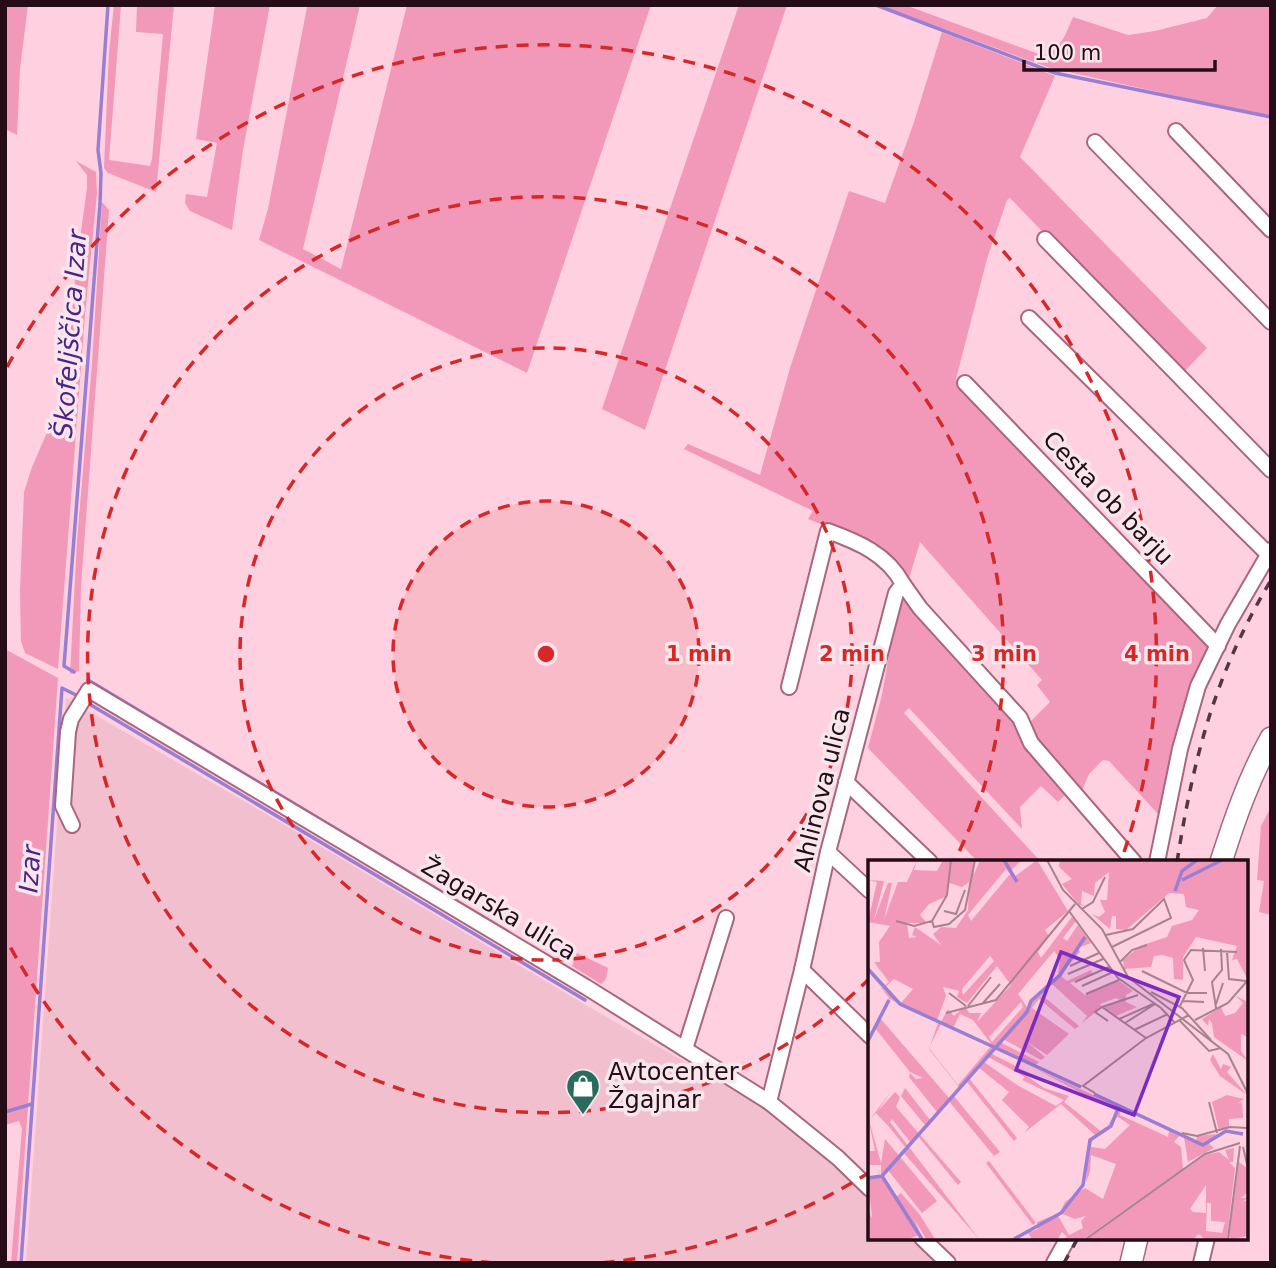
<svg xmlns="http://www.w3.org/2000/svg" width="1276" height="1268" font-family="'DejaVu Sans',sans-serif">
	<style>
		.built { fill: #f2bfcf }
		.green { fill: #f298b8 }
		.lines { fill: none; stroke-linecap: round; stroke-linejoin: round }
		.stream { stroke: #997fd3; stroke-width: 3.5 }
		.minor-casing { stroke: #a9667e; stroke-width: 18 }
		.primary-casing { stroke: #a9667e; stroke-width: 24 }
		.minor { stroke: #fff; stroke-width: 14 }
		.primary { stroke: #fff; stroke-width: 21 }
		.rail { stroke: #543642; stroke-width: 3.5; stroke-dasharray: 9 9; stroke-linecap: butt }
		.ring { fill: none; stroke: #d62828; stroke-width: 3.5; stroke-dasharray: 12 9 }
		.labels { text-anchor: middle; dominant-baseline: central; stroke-width: 7; stroke-linejoin: round; paint-order: stroke }
		.street-label { font-size: 24px; fill: #250c16; stroke: #f7e7ec }
		.poi-label { font-size: 24px; fill: #250c16; stroke: #f7e7ec; text-anchor: start }
		.water-label { font-size: 26px; font-style: italic; fill: #4c2386; stroke: #f7e7ec }
		.inset-river { fill: none; stroke: #997fd3; stroke-width: 3.5 }
		.inset-road { fill: none; stroke: #a8828f; stroke-width: 2 }
		.view { fill: #7b2cbf; fill-opacity: 0.15; stroke: #7b2cbf; stroke-width: 3.5 }
		.inset-edge { fill: none; stroke: #250c16; stroke-width: 3.5 }
		.centre { fill: #d62828; stroke: #f7e7ec; stroke-width: 3.5 }
		.ring-label { font-size: 21px; text-anchor: middle; font-weight: bold; fill: #d62828; stroke: #f7e7ec; stroke-width: 7; stroke-linejoin: round; paint-order: stroke }
	</style>
	<rect width="100%" height="100%" fill="#ffd0df"/>
	<path class="built" d="M 66,698 L 285,825 L 582,1003 L 769,1110 L 816,1147 L 870,1198 L 870,1238 L 912,1238 L 938,1263 L 26,1263 Z"/>
	<g class="green">
		<path d="M 5,5 L 28,5 L 20,69 L 17,135 L 5,129 Z"/>
		<path d="M 114,5 L 121,5 L 109,160 L 150,166 L 152,159 L 163,34 L 136,32 L 137,5 L 174,5 L 156,192 L 108,173 L 104,168 L 109,52 Z"/>
		<path d="M 215,5 L 270,5 L 243,150 L 232,230 L 190,211 L 185,203 L 186,194 L 207,197 L 217,143 L 196,139 Z"/>
		<path d="M 300,5 L 360,5 L 303,249 L 341,269 L 407,5 L 651,5 L 527,373 L 259,240 L 268,209 L 307,7 Z"/>
		<path d="M 739,5 L 787,5 L 645,430 L 602,409 Z"/>
		<path d="M 880,5 L 905,5 L 1044,56 C 1062,48 1066,33 1073,17 L 1128,35 L 1155,31 L 1207,18 L 1218,5 L 1271,5 L 1271,117 L 1050,68 Z"/>
		<path d="M 942,32 L 1055,76 L 1020,157 L 1207,348 L 1181,375 L 1010,198 L 1007,200 L 987,259 L 956,379 L 1210,647 L 1160,816 L 1109,761 L 1103,760 L 1089,774 L 1081,793 L 1035,740 L 1031,721 L 1050,702 L 1037,685 L 1042,680 L 920,542 L 908,582 L 844,533 L 808,519 L 813,511 L 684,449 L 688,444 L 760,475 L 790,368 L 849,191 L 885,203 L 913,125 Z"/>
		<path d="M 76,161 L 96,172 L 97,193 L 85,315 L 58,669 L 25,653 L 21,641 L 20,591 L 24,492 L 32,467 L 65,391 L 76,268 L 87,188 L 87,175 Z"/>
		<path d="M 102,202 L 109,210 L 81,586 L 79,671 L 70,674 L 77,541 L 92,364 Z"/>
		<path d="M 905,595 L 912,607 L 1023,732 L 1068,792 L 1058,802 L 1041,786 L 1020,807 L 1022,829 L 909,708 L 904,713 L 1041,862 L 978,862 L 868,748 L 882,695 L 898,603 L 901,596 Z"/>
		<path d="M 5,649 L 58,678 L 17,1263 L 11,1263 L 22,1129 L 19,1121 L 5,1125 Z"/>
		<path d="M 1271,807 L 1271,915 L 1259,912 L 1264,881 L 1257,880 L 1261,826 Z"/>
		<path d="M 577,953 L 608,968 L 606,979 L 601,984 L 572,966 Z"/>
	</g>
	<g class="lines">
		<g class="stream">
			<path d="M 876,5 L 1055,73 L 1271,117"/>
			<path d="M 74,672 L 64,666 L 100,204 L 101,173 L 98,150 L 108,5"/>
			<path d="M 88,680 L 508,932"/>
			<path d="M 91,705 L 585,1000"/>
			<path d="M 598,987 L 624,1002"/>
			<path d="M 5,1112 L 32,1104"/>
			<path d="M 21,1263 L 62,688 L 78,696"/>
		</g>
		<g class="minor-casing">
			<g id="minor">
				<path d="M 1176,131 L 1271,230"/>
				<path d="M 1095,142 L 1271,322"/>
				<path d="M 1045,239 L 1271,470"/>
				<path d="M 1029,318 L 1268,554"/>
				<path d="M 965,383 L 1218,646"/>
				<path d="M 903,584 L 920,608 L 1020,718 L 1031,743 L 1134,862"/>
				<path d="M 846,782 L 930,862"/>
				<path d="M 72,825 L 63,806 L 68,732 L 71,719 L 89,690 L 586,987 L 769,1102 L 838,1158 L 870,1189"/>
				<path d="M 828,852 L 870,891"/>
				<path d="M 1157,862 L 1180,749 L 1198,686 L 1228,624 L 1271,550"/>
				<path d="M 802,970 L 870,1036"/>
				<path d="M 685,1049 L 726,918"/>
				<path d="M 769,1102 L 802,970 L 828,852 L 896,593 L 903,584 C 887,554 858,542 828,531 L 789,687"/>
				<path d="M 922,1238 L 948,1263"/>
				<path d="M 1054,1263 L 1068,1238"/>
				<path d="M 1201,1263 L 1207,1238"/>
			</g>
		</g>
		<g class="primary-casing">
			<g id="primary">
				<path d="M 1221,862 C 1235,818 1249,778 1271,738"/>
				<path d="M 1131,1263 L 1137,1238"/>
			</g>
		</g>
		<use href="#minor" class="minor"/>
		<use href="#primary" class="primary"/>
		<g class="rail">
			<path d="M 1177,862 C 1194,755 1215,674 1271,580"/>
			<path d="M 1064,1263 L 1078,1238"/>
		</g>
	</g>
	<circle cx="546" cy="654" r="153" fill="#d62828" fill-opacity=".12"/>
	<g class="ring">
		<circle cx="546" cy="654" r="153"/>
		<circle cx="546" cy="654" r="306"/>
		<path d="M870 978A458 458 0 1 1 954 862"/>
		<path d="M870 1172A611 611 0 0 1 599 1263M493 1263A611 611 0 0 1 7 941M7 367A611 611 0 0 1 1122 858"/>
	</g>
	<defs>
		<g id="shop-pin" transform="scale(1.75)"><path d="M0 17L-7.5 6A9.5 9.5 0 1 1 7.5 6Z" fill="#286c5e" stroke="#f7e7ec"/><path d="M-5-2.5h2.3a2.7 3.5 0 0 1 5.4 0H5L5.5 6h-11ZM-1.5-2.5h3a1.5 2.3 0 0 0-3 0Z" fill="#fff"/></g>
	</defs>
	<g fill-rule="evenodd">
		<use href="#shop-pin" x="583" y="1086"/>
	</g>
	<g class="labels">
		<g class="street-label">
			<text transform="translate(1108 498) rotate(46)">Cesta ob barju</text>
			<text transform="translate(822 790) rotate(-76)">Ahlinova ulica</text>
			<text transform="translate(499 909) rotate(31)">Žagarska ulica</text>
		</g>
		<g class="poi-label">
			<text x="608" y="1072">Avtocenter<tspan x="608" dy="28">Žgajnar</tspan></text>
		</g>
		<g class="water-label">
			<text transform="translate(70 334) rotate(-86)">Škofeljščica Izar</text>
			<text transform="translate(30 869) rotate(-86)">Izar</text>
		</g>
	</g>
	<g transform="translate(868 860)">
		<rect width="380" height="380" fill="#ffd0df"/>
		<path d="M 49,0 L 46,10 L 69,11 L 75,0 L 106,0 L 106,14 L 112,0 L 154,0 L 142,11 L 146,17 L 169,0 L 200,51 L 177,70 L 181,76 L 170,92 L 173,98 L 204,57 L 208,61 L 195,78 L 199,81 L 210,65 L 223,83 L 210,88 L 212,92 L 192,115 L 199,121 L 223,110 L 225,114 L 202,123 L 217,135 L 251,121 L 265,131 L 258,135 L 258,142 L 269,147 L 248,156 L 235,148 L 252,140 L 248,138 L 232,144 L 234,147 L 214,163 L 219,156 L 184,124 L 174,135 L 211,166 L 207,169 L 171,139 L 164,148 L 201,174 L 179,195 L 159,182 L 177,197 L 173,200 L 135,179 L 132,182 L 171,202 L 167,206 L 127,188 L 124,194 L 161,213 L 159,216 L 176,228 L 201,236 L 196,242 L 234,272 L 250,252 L 166,208 L 312,275 L 306,282 L 313,287 L 315,309 L 216,379 L 194,379 L 199,377 L 194,372 L 190,379 L 164,379 L 160,373 L 170,369 L 169,362 L 189,354 L 201,375 L 215,368 L 213,361 L 218,356 L 207,359 L 192,353 L 197,342 L 217,328 L 235,339 L 248,304 L 223,295 L 222,312 L 218,322 L 221,282 L 227,275 L 193,244 L 156,273 L 161,267 L 134,240 L 141,232 L 110,207 L 100,217 L 149,278 L 146,281 L 99,222 L 91,227 L 61,189 L 70,163 L 22,139 L 12,158 L 81,238 L 85,235 L 132,292 L 126,296 L 80,240 L 69,252 L 41,217 L 42,213 L 48,219 L 55,218 L 42,212 L 7,168 L 0,181 L 21,138 L 0,110 L 14,128 L 21,122 L 6,102 L 12,102 L 11,82 L 22,66 L 0,62 L 9,22 L 0,20 L 16,21 L 6,60 L 20,23 L 24,23 L 16,60 L 30,22 L 39,22 ZM 138,9 L 142,14 L 103,61 L 100,55 ZM 101,22 L 100,50 L 88,68 L 73,67 L 65,74 L 73,85 L 47,67 L 44,75 L 49,77 L 41,78 L 39,63 L 59,63 L 52,55 L 61,44 L 79,36 L 81,23 L 94,27 ZM 186,91 L 192,99 L 190,115 L 159,147 L 150,134 ZM 122,96 L 126,101 L 95,135 L 94,129 ZM 129,106 L 143,125 L 109,162 L 113,153 L 101,153 L 97,146 L 86,156 L 80,149 L 73,162 L 85,168 L 92,154 L 105,160 L 124,185 L 90,225 L 61,188 L 73,164 L 53,154 L 69,160 L 78,136 L 75,127 L 91,131 L 89,137 L 99,143 ZM 26,119 L 45,129 L 32,144 L 15,129 ZM 153,142 L 155,147 L 124,182 L 121,177 ZM 120,197 L 157,217 L 154,220 L 196,240 L 188,246 L 149,225 L 116,202 ZM 253,248 L 301,271 L 300,277 L 252,255 ZM 250,257 L 262,265 L 237,289 L 223,287 L 225,277 ZM 192,0 L 380,0 L 380,120 L 369,99 L 364,100 L 369,86 L 328,77 L 315,97 L 315,120 L 306,119 L 305,98 L 294,95 L 286,96 L 283,107 L 256,109 L 255,100 L 272,86 L 299,77 L 304,66 L 324,60 L 331,50 L 318,47 L 316,34 L 301,33 L 258,70 L 248,69 L 248,56 L 244,56 L 242,69 L 224,54 L 231,57 L 237,52 L 232,40 L 239,40 L 241,12 L 227,23 L 226,36 L 214,31 L 213,44 L 218,46 L 211,45 L 194,24 L 204,19 L 191,7 ZM 368,136 L 380,142 L 380,177 L 373,174 L 373,191 L 380,201 L 346,177 L 344,163 L 341,159 L 340,166 L 334,159 L 353,147 L 357,156 L 367,153 L 375,143 ZM 345,194 L 353,209 L 355,204 L 363,207 L 359,212 L 379,235 L 352,216 L 342,200 ZM 37,228 L 62,260 L 57,265 L 33,236 ZM 24,230 L 9,252 L 27,232 L 32,237 L 28,247 L 93,322 L 90,325 L 49,275 L 42,282 L 24,259 L 22,262 L 111,379 L 34,291 L 38,288 L 22,268 L 8,253 L 3,258 ZM 359,235 L 376,239 L 369,244 L 374,242 L 375,258 L 361,259 L 361,266 L 351,271 L 344,242 ZM 0,257 L 13,303 L 17,279 L 69,341 L 54,353 L 19,309 L 13,314 L 13,305 L 0,305 L 0,291 L 7,291 ZM 349,274 L 341,284 L 346,288 L 320,302 L 316,277 L 328,283 L 329,276 ZM 366,288 L 365,302 L 361,302 L 367,308 L 359,379 L 336,379 L 331,374 L 325,379 L 219,379 L 337,295 L 351,292 L 361,300 L 357,290 ZM 338,325 L 338,353 L 325,352 L 322,349 ZM 339,343 L 343,343 L 343,361 L 357,362 L 354,373 L 338,371 ZM 121,301 L 143,330 L 168,363 L 165,365 L 118,303 ZM 371,302 L 380,309 L 380,332 L 373,338 L 380,338 L 374,342 L 380,340 L 380,376 L 364,379 L 361,377 ZM 14,316 L 27,338 L 33,333 L 52,355 L 67,379 L 58,379 L 46,359 L 55,379 L 50,375 L 41,379 L 0,379 L 0,351 L 4,358 L 0,319 Z" fill="#f298b8" fill-rule="evenodd"/>
		<path class="inset-river" d="M 136,0 L 149,22M 314,20 L 354,0M 307,31 L 314,11 L 329,0M 0,109 L 32,144 L 213,227M 0,181 L 21,140M 226,234 L 335,285 L 358,271 L 375,274M 14,316 L 54,379M 0,318 L 14,316 L 159,152 L 163,141 L 192,115 L 217,77M 146,379 L 193,353 L 215,325 L 222,280 L 243,266 L 251,246"/>
		<path class="inset-road" d="M 179,0 L 195,30 L 234,69 L 260,117 L 360,194 L 380,234M 214,49 L 225,42 L 237,17M 76,51 L 88,54 L 97,30M 201,51 L 250,118 L 293,148 L 307,163M 28,61 L 46,66 L 64,61 L 79,35 L 83,0M 64,61 L 66,67 L 81,64 L 97,50 L 107,0M 238,75 L 265,69 L 296,39 L 303,58 L 244,87M 335,88 L 337,111M 359,92 L 361,119 L 378,121M 252,102 L 264,90 L 279,85M 202,106 L 231,93M 274,111 L 319,133 L 339,133M 200,114 L 235,99M 207,122 L 241,107M 214,126 L 245,112M 283,132 L 314,148 L 343,180M 81,133 L 98,146M 218,134 L 251,120M 315,141 L 336,142M 115,143 L 132,124M 348,144 L 355,123M 100,146 L 123,117M 312,146 L 325,120 L 316,100 L 323,90 L 369,92M 234,147 L 270,135M 348,148 L 344,122 L 354,110 L 353,89M 78,153 L 128,140 L 207,44M 251,159 L 285,144M 327,160 L 360,143 L 380,120M 240,161 L 227,152 L 234,147 L 278,178M 312,161 L 341,191 L 353,188M 257,163 L 287,144M 266,170 L 300,154M 227,233 L 215,226 L 278,178 L 321,155M 341,242 L 349,273M 314,273 L 329,276 L 362,267 L 379,268M 375,287 L 380,308M 218,379 L 337,294 L 372,283M 360,379 L 372,286"/>
		<path class="view" d="M 193,92 L 311,137 L 266,255 L 148,210 Z"/>
		<rect width="380" height="380" class="inset-edge"/>
	</g>
	<circle cx="546" cy="654" r="10" class="centre"/>
	<g class="ring-label">
		<text x="699" y="661">1 min</text>
		<text x="852" y="661">2 min</text>
		<text x="1004" y="661">3 min</text>
		<text x="1157" y="661">4 min</text>
	</g>
	<rect width="1276" height="1268" fill="none" stroke="#250c16" stroke-width="14"/>
	<path d="M1024 60v10h191v-10" fill="none" stroke="#250c16" stroke-width="3.5"/>
	<text x="1034" y="60" font-size="21" fill="#250c16" stroke="#f7e7ec" stroke-width="5" paint-order="stroke">100 m</text>
</svg>
